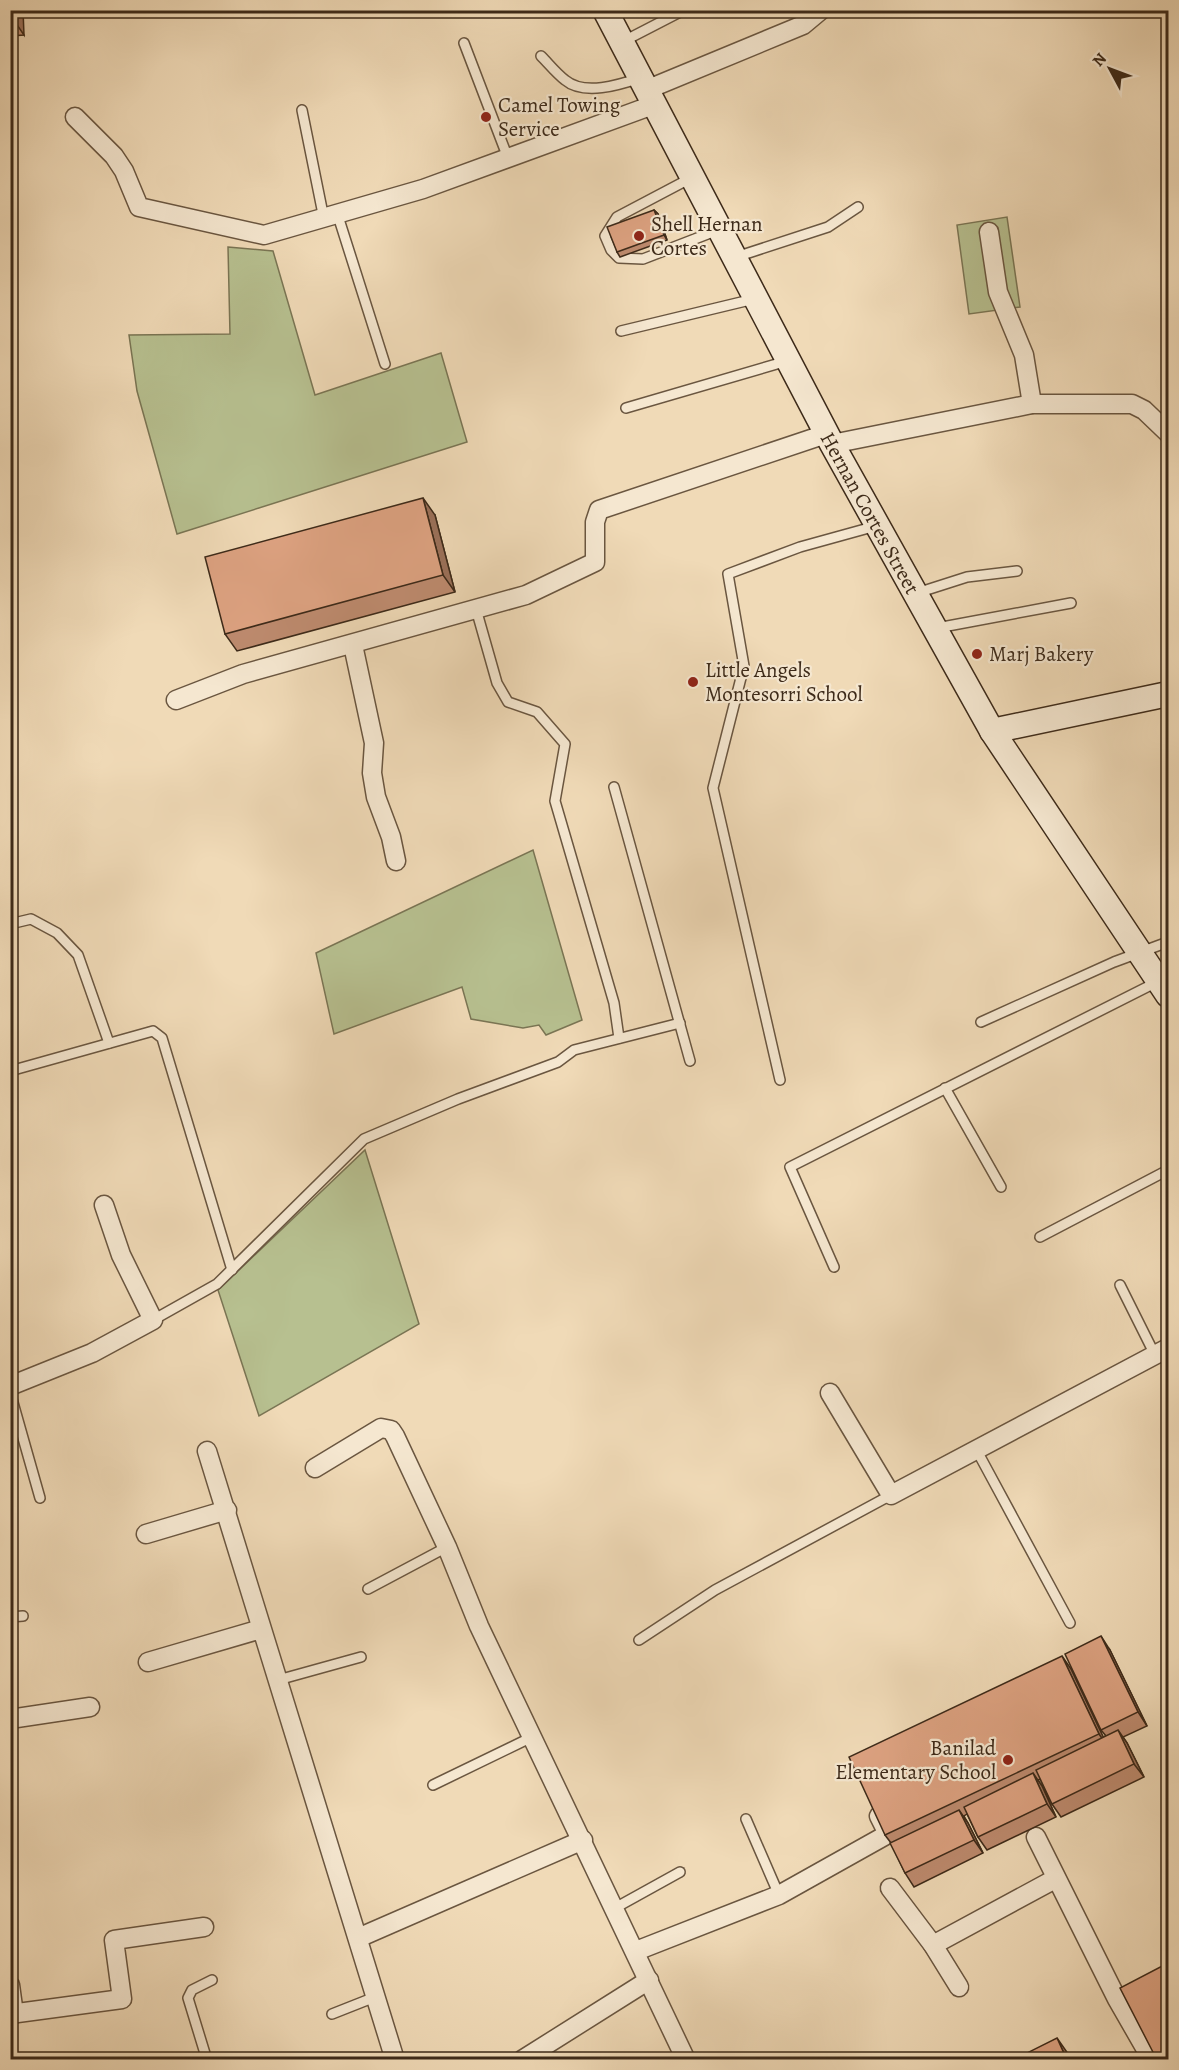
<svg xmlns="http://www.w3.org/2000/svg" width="1179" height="2070" font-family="Alegreya,serif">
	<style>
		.green { fill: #b7c090; stroke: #7a7554; stroke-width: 1.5 }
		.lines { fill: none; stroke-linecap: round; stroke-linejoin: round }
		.lane-casing { stroke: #6a5640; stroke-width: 12 }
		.street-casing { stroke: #6a5640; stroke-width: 21 }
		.secondary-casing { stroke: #3d2a19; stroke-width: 27 }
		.lane { stroke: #f5e7d0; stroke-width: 9 }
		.street { stroke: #f5e7d0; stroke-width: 18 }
		.secondary { stroke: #f5e7d0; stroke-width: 24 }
		.wall { fill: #be8b6f; stroke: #3d2a19; stroke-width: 1.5 }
		.shaded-wall { fill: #9b715a; stroke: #3d2a19; stroke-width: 1.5 }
		.building { fill: #dda281; stroke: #3d2a19; stroke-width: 1.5 }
		.poi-dot { fill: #8f2418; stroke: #f5e7d0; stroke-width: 2 }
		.labels { text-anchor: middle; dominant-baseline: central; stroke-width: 4.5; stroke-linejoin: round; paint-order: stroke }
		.poi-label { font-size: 21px; fill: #3d2a19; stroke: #f5e7d0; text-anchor: start }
		.street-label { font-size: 21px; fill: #3d2a19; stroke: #f5e7d0 }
	</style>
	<rect width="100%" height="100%" fill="#f0dab7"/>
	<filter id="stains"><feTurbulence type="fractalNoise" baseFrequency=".00333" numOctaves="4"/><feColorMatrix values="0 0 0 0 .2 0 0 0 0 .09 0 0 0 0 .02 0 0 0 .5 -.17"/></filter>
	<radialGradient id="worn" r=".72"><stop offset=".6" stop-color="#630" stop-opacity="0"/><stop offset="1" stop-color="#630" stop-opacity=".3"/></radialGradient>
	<g class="green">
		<path d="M 1007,217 L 1020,307 L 969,314 L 957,225 Z"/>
		<path d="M 228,247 L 273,251 L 315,395 L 441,353 L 467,442 L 177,534 L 137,391 L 129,335 L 230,334 Z"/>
		<path d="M 533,850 L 582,1020 L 546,1035 L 539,1025 L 523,1028 L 471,1019 L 462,987 L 334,1034 L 316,953 Z"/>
		<path d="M 365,1150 L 419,1324 L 259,1416 L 218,1290 Z"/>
	</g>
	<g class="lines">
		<g class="lane-casing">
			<g id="lane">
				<path d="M 622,42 L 684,10"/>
				<path d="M 464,43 L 508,158"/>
				<path d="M 541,56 C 549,64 556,73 565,80 C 584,96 619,85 640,78"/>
				<path d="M 302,110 L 324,219"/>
				<path d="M 691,178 L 617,217 L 605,236 L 611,250 L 619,258 L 643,259 L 718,230"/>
				<path d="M 338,216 L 385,364"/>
				<path d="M 736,257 L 828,227 L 858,207"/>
				<path d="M 621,331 L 754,299"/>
				<path d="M 626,408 L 787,361"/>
				<path d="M 917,593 L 967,577 L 1017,571"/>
				<path d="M 476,609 L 497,683 L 508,702 L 537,712 L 565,744 L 555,801 L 614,1003 L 619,1038"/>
				<path d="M 937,628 L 1071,603"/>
				<path d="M 614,787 L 690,1061"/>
				<path d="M 10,924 L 31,919 L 57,933 L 78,955 L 109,1043"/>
				<path d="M 981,1022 L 1114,962 L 1168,942"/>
				<path d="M 10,1071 L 153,1031 L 162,1038 L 232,1270"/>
				<path d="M 780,1080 L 713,788 L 744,666 L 728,574 L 800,547 L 876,526"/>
				<path d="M 945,1088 L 1001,1187"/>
				<path d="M 1040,1237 L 1168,1170"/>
				<path d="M 834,1267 L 790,1167 L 1157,982"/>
				<path d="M 1120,1285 L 1155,1355"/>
				<path d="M 153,1320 L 217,1284 L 364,1139 L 458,1099 L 558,1062 L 574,1050 L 680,1023"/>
				<path d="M 10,1392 L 40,1498"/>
				<path d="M 976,1449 L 1070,1623"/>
				<path d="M 368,1589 L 447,1547"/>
				<path d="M 10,1617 L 23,1616"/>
				<path d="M 639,1640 L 715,1590 L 891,1495"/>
				<path d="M 278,1680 L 361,1657"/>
				<path d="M 433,1785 L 532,1737"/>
				<path d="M 746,1819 L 779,1895"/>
				<path d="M 615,1908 L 680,1872"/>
				<path d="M 332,2014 L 375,1997"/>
				<path d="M 207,2060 L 188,1998 L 192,1990 L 212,1980"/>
			</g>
		</g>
		<g class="street-casing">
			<g id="street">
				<path d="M 646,90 L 803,25 L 821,10"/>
				<path d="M 75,117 L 114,156 L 124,171 L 139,207 L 264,235 L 423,189 L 653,105"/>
				<path d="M 989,232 L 998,292 L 1024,355 L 1032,404"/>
				<path d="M 832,444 L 1032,404 L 1132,404 L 1144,410 L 1168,433"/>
				<path d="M 353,645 L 374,743 L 372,773 L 376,797 L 391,837 L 396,861"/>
				<path d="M 176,700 L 243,674 L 526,595 L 595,562 L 595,522 L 599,510 L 826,434"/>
				<path d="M 10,1386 L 92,1353 L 153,1320 L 121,1255 L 104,1205"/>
				<path d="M 830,1393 L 891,1495 L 1168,1348"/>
				<path d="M 207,1451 L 395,2060"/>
				<path d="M 315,1468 L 381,1428 L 391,1430 L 395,1436 L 447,1547 L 479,1626 L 686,2060"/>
				<path d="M 146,1534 L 227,1510"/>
				<path d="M 148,1662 L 261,1629"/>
				<path d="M 10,1719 L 90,1707"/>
				<path d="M 1036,1837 L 1117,1999 L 1152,2060"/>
				<path d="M 890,1888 L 933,1945 L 959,1987"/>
				<path d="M 358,1938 L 583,1840"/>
				<path d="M 933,1945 L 1055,1879"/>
				<path d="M 636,1951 L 779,1895 L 888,1834 L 879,1816"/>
				<path d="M 10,1985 L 14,2014"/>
				<path d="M 10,2014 L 122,1999 L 114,1940 L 204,1927"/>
				<path d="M 522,2060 L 649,1980"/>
			</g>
		</g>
		<g class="secondary-casing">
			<g id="secondary">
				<path d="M 605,10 L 832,444 L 992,731 L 1168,995"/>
				<path d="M 992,731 L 1168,694"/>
			</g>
		</g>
		<use href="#lane" class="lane"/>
		<use href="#street" class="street"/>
		<use href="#secondary" class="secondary"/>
	</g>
	<g class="wall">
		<path d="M 10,10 L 24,35 L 10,36 Z"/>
		<path d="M 654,210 L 658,214 L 667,240 L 620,257 L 617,252 Z"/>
		<path d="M 435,515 L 455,592 L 237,651 L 225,634 Z"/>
		<path d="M 1110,1650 L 1147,1726 L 1123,1737 L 1127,1743 L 1144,1777 L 1061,1817 L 1052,1804 L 1040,1779 L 1038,1780 L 1042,1786 L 1056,1817 L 987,1850 L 978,1837 L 967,1814 L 964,1816 L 968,1823 L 983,1853 L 914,1887 L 905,1873 L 891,1843 L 885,1835 L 1071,1669 L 1103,1737 L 1106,1736 L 1101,1730 Z"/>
	</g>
	<g class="shaded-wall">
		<path d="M 15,10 L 23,10 L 24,35 L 15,22 Z"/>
		<path d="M 654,210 L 658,214 L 667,240 L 664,235 Z"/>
		<path d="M 423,498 L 435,515 L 455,592 L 443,575 Z"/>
		<path d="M 1101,1636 L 1110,1650 L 1147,1726 L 1138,1712 Z"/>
		<path d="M 1062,1656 L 1071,1669 L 1108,1747 L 1099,1734 Z"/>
		<path d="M 1118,1730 L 1127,1743 L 1144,1777 L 1134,1764 Z"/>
		<path d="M 1033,1773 L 1042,1786 L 1056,1817 L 1047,1804 Z"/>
		<path d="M 959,1810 L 968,1823 L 983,1853 L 974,1840 Z"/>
		<path d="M 1057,2038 L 1069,2055 L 1071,2060 L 1067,2060 Z"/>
	</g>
	<g class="building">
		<rect x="10" y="10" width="5" height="12"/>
		<path d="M 654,210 L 664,235 L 617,252 L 607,227 Z"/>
		<path d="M 423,498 L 443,575 L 225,634 L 205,557 Z"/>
		<path d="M 1101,1636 L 1138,1712 L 1101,1730 L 1065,1654 Z"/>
		<path d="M 1062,1656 L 1099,1734 L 885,1835 L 849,1757 Z"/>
		<path d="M 1118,1730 L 1134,1764 L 1052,1804 L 1036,1770 Z"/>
		<path d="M 1033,1773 L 1047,1804 L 978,1837 L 964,1807 Z"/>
		<path d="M 959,1810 L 974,1840 L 905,1873 L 890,1843 Z"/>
		<path d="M 1168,1963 L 1168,2060 L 1161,2060 L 1159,2056 L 1156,2058 L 1120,1988 Z"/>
		<path d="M 1057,2038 L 1067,2060 L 1013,2060 Z"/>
	</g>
	<g class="poi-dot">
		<circle cx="486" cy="117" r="6"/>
		<circle cx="639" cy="236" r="6"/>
		<circle cx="977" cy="654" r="6"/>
		<circle cx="693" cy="682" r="6"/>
		<circle cx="1008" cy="1760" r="6"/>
	</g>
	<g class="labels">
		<g class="poi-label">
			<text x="498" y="105">Camel Towing<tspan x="498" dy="24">Service</tspan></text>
			<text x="651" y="224">Shell Hernan<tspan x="651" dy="24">Cortes</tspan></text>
			<text x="989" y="654">Marj Bakery</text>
			<text x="705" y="670">Little Angels<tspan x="705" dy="24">Montesorri School</tspan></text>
			<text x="996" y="1748" text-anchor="end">Banilad<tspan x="996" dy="24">Elementary School</tspan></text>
		</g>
		<g class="street-label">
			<text transform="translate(870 513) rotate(61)">Hernan Cortes Street</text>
		</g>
	</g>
	<rect width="1179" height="2070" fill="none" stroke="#f0dab7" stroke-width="36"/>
	<rect x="12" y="12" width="1155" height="2046" fill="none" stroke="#3d2a19" stroke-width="3"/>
	<rect x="18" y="18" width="1143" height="2034" fill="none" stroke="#3d2a19" stroke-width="1.5"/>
	<g transform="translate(1110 69) rotate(311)" stroke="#f5e7d0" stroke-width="4.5" paint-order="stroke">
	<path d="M0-4.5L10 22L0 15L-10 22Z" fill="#3d2a19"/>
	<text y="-9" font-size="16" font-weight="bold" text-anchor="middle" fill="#3d2a19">N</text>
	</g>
	<rect width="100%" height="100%" filter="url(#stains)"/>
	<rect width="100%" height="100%" fill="url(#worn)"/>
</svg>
